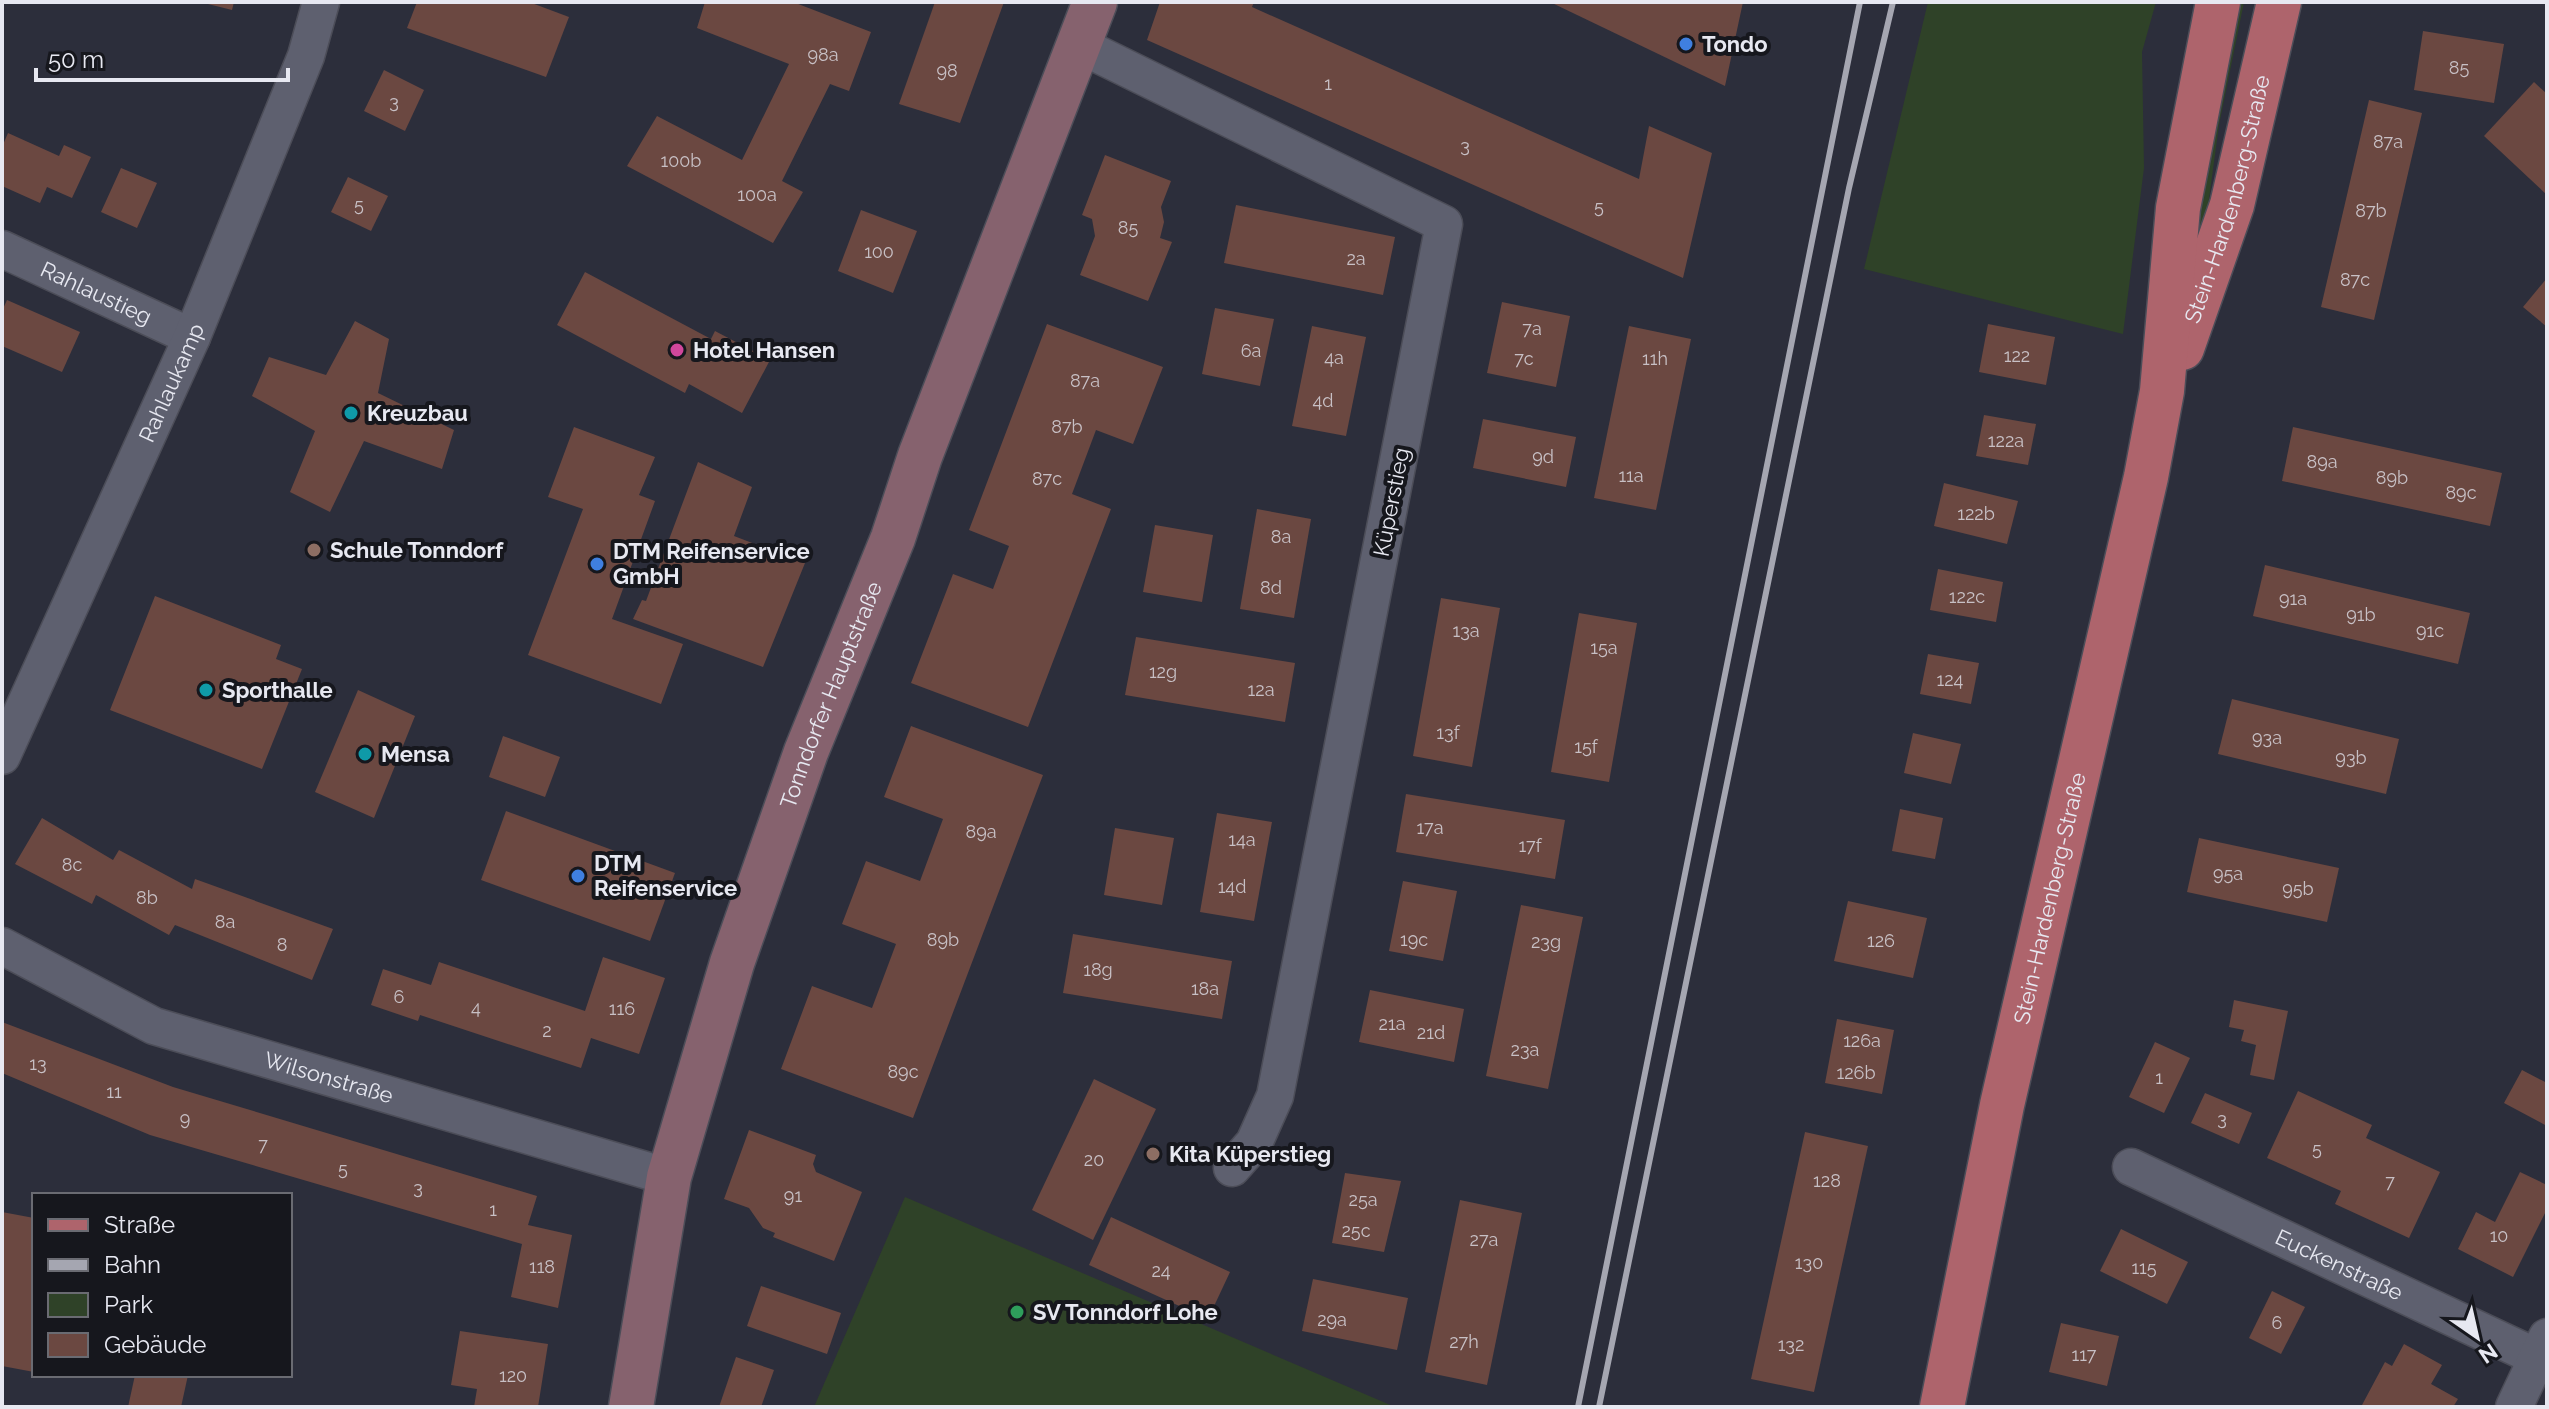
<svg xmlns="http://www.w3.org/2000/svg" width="2549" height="1409" font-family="Raleway,sans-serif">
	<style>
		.green { fill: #2f4228 }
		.building { fill: #6b4841 }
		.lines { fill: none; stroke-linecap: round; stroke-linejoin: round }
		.street-casing { stroke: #4c4d58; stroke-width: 39 }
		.secondary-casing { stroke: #4c4d58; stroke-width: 47 }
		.primary-casing { stroke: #4c4d58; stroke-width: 47 }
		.street { stroke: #5e606f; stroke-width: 36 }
		.secondary { stroke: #86626e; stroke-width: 44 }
		.primary { stroke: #ae646c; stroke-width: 44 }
		.rail { stroke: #a5a6b1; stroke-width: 6 }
		.shop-dot { fill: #3f7fe0; stroke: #16171d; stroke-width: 3 }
		.hotel-dot { fill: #d1479c; stroke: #16171d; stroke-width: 3 }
		.culture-dot { fill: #0f9aa8; stroke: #16171d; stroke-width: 3 }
		.education-dot { fill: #8d6e63; stroke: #16171d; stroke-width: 3 }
		.leisure-dot { fill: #2e9e5b; stroke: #16171d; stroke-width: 3 }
		.labels { text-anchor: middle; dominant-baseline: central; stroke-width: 8; stroke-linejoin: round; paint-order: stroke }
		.number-label { font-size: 18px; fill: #c8c0c5 }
		.poi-label { font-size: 22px; font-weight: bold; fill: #e7e8f1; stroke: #16171d; text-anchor: start }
		.street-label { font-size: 22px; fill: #e7e8f1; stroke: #16171d }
	</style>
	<rect width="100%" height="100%" fill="#2c2e3b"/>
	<g class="green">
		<path d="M 1928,2 L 2156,2 L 2142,52 L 2144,168 L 2123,334 L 1864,269 Z"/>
		<path d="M 2232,2 L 2244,2 L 2219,125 L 2202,251 L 2193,250 Z"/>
		<path d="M 905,1197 L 1395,1407 L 814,1407 Z"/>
	</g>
	<g class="building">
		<path d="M 200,2 L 234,2 L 232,10 Z"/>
		<path d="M 417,2 L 529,2 L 569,17 L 546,77 L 407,28 Z"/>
		<path d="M 705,2 L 793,2 L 871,32 L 849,91 L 830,84 L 782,181 L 803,192 L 773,243 L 627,166 L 657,116 L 742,160 L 789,64 L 697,28 Z"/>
		<path d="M 935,2 L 1004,2 L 960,123 L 899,104 Z"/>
		<path d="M 1160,2 L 1254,2 L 1252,7 L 1639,179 L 1649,126 L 1712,153 L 1683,278 L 1147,40 Z"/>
		<path d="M 1550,2 L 1743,2 L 1725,86 Z"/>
		<path d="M 2423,31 L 2504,44 L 2494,103 L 2414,90 Z"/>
		<path d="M 384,70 L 424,90 L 405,131 L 364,111 Z"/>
		<path d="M 2534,82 L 2547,94 L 2547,195 L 2484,136 Z"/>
		<path d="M 2369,100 L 2422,113 L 2374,320 L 2321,307 Z"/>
		<path d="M 8,133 L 59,156 L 64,145 L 91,157 L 72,198 L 47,187 L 40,203 L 2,186 L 2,147 Z"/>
		<path d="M 1105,155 L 1171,181 L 1161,207 L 1164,222 L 1160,238 L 1172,242 L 1148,301 L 1080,275 L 1095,236 L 1092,219 L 1082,215 Z"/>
		<path d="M 121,168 L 157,183 L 137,228 L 101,212 Z"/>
		<path d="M 348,177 L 388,196 L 371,231 L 331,212 Z"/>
		<path d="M 1236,205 L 1395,237 L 1383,295 L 1224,263 Z"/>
		<path d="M 861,210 L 917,231 L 893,293 L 838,271 Z"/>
		<path d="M 585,272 L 711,339 L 715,331 L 770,360 L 742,413 L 689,384 L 685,393 L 557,325 Z"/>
		<path d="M 2547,278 L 2547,327 L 2523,307 Z"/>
		<path d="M 7,300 L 80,332 L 62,372 L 2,346 L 2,311 Z"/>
		<path d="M 1502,302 L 1570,316 L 1556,387 L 1487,373 Z"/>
		<path d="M 1215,308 L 1274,319 L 1260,386 L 1202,374 Z"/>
		<path d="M 355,321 L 389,339 L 378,393 L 454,430 L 442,469 L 364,441 L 330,512 L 290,492 L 315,431 L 252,396 L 269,357 L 326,375 Z"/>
		<path d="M 1047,324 L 1163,367 L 1133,444 L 1096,430 L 1072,494 L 1111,509 L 1028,727 L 911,683 L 953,574 L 993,589 L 1009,546 L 969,530 Z"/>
		<path d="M 1988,324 L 2055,337 L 2046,385 L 1979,372 Z"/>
		<path d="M 1312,326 L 1366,337 L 1346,436 L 1292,426 Z"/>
		<path d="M 1629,326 L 1691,339 L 1656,510 L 1594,498 Z"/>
		<path d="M 1984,415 L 2036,424 L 2028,465 L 1976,456 Z"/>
		<path d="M 1483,419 L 1576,437 L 1566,487 L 1473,468 Z"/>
		<path d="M 574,427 L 655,457 L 639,495 L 655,501 L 612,619 L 683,644 L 661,704 L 528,655 L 583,509 L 548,497 Z"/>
		<path d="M 2293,427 L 2502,473 L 2490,526 L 2282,481 Z"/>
		<path d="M 698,462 L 752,487 L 734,536 L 805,563 L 763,667 L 633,619 L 642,600 L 646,601 Z"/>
		<path d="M 1944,483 L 2018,501 L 2007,544 L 1934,526 Z"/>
		<path d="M 1257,509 L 1311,519 L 1294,618 L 1240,609 Z"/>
		<path d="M 1155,525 L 1213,535 L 1202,602 L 1143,592 Z"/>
		<path d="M 2265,565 L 2470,613 L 2458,664 L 2253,616 Z"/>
		<path d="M 1938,569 L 2003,582 L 1996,622 L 1930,610 Z"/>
		<path d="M 155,596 L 281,645 L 276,659 L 302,669 L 262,769 L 110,710 Z"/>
		<path d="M 1441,598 L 1500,608 L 1472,767 L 1413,756 Z"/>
		<path d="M 1579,613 L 1637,623 L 1609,782 L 1551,772 Z"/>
		<path d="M 1136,637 L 1295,663 L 1285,722 L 1125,695 Z"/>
		<path d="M 1928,654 L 1979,663 L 1971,704 L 1920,694 Z"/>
		<path d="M 358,690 L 415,716 L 374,818 L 315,792 Z"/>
		<path d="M 2232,699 L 2399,739 L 2386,794 L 2218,754 Z"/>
		<path d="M 911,726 L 1043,775 L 913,1118 L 781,1069 L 812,986 L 872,1008 L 896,944 L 842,924 L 866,861 L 920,881 L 943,819 L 884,797 Z"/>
		<path d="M 1913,733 L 1961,744 L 1951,784 L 1904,773 Z"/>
		<path d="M 503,736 L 560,757 L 545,797 L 489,777 Z"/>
		<path d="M 1406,794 L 1565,820 L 1555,879 L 1396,852 Z"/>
		<path d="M 1900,809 L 1943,818 L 1935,859 L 1892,851 Z"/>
		<path d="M 506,811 L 675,873 L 650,941 L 481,880 Z"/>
		<path d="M 1217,813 L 1272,822 L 1254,921 L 1200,912 Z"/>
		<path d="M 42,818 L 113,860 L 119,850 L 192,889 L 195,879 L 333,929 L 312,980 L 175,925 L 169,935 L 96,895 L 92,904 L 15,864 Z"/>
		<path d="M 1115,828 L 1174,838 L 1162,905 L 1104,895 Z"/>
		<path d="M 2199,838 L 2339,868 L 2327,922 L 2187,892 Z"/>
		<path d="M 1403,881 L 1457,891 L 1443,961 L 1389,951 Z"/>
		<path d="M 1848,901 L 1927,918 L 1913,978 L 1834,961 Z"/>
		<path d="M 1521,905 L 1583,917 L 1548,1089 L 1486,1076 Z"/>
		<path d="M 1073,934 L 1232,961 L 1222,1019 L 1063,993 Z"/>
		<path d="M 603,957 L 665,978 L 639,1054 L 591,1038 L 581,1068 L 420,1015 L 418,1021 L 371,1005 L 383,969 L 431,985 L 439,962 L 585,1011 Z"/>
		<path d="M 1370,990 L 1464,1009 L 1454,1062 L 1359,1042 Z"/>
		<path d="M 2234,1000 L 2288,1011 L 2274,1080 L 2250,1075 L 2256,1045 L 2241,1041 L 2244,1030 L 2229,1027 Z"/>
		<path d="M 1837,1019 L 1894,1030 L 1882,1094 L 1825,1083 Z"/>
		<path d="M 2,1022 L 173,1087 L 537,1196 L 528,1225 L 572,1235 L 558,1308 L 511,1297 L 522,1244 L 150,1135 L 2,1073 Z"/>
		<path d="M 2155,1042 L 2190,1058 L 2164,1113 L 2129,1097 Z"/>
		<path d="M 2522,1070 L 2547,1083 L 2547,1126 L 2504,1103 Z"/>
		<path d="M 1094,1079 L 1156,1109 L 1093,1240 L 1032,1210 Z"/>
		<path d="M 2298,1091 L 2372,1125 L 2366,1138 L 2440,1172 L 2409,1238 L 2335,1204 L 2341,1191 L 2267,1158 Z"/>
		<path d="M 2205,1093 L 2252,1113 L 2239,1144 L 2191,1123 Z"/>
		<path d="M 749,1130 L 816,1155 L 813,1164 L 816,1172 L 862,1192 L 834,1261 L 773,1237 L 775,1233 L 763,1228 L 749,1208 L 724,1199 Z"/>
		<path d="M 1805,1132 L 1868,1146 L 1814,1392 L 1751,1379 Z"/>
		<path d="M 2520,1172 L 2547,1185 L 2547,1209 L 2513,1277 L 2458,1249 L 2476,1212 L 2495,1222 Z"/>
		<path d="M 1345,1173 L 1401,1181 L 1384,1252 L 1332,1243 Z"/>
		<path d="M 1460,1200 L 1522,1213 L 1487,1385 L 1425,1372 Z"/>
		<path d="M 2,1212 L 34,1218 L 34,1372 L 2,1366 Z"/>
		<path d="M 1111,1217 L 1230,1272 L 1208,1319 L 1089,1265 Z"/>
		<path d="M 2121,1229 L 2188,1262 L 2167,1304 L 2100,1271 Z"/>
		<path d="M 1313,1279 L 1408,1298 L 1397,1350 L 1302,1331 Z"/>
		<path d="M 761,1286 L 841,1313 L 827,1354 L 747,1326 Z"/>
		<path d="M 2272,1291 L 2305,1307 L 2281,1354 L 2249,1338 Z"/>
		<path d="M 2061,1323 L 2119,1336 L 2107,1386 L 2049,1372 Z"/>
		<path d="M 460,1331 L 548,1344 L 538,1407 L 474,1407 L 477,1389 L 451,1385 Z"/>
		<path d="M 2404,1344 L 2442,1365 L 2431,1384 L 2458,1399 L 2453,1407 L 2362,1405 L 2385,1362 L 2392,1366 Z"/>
		<path d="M 736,1357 L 774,1370 L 761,1407 L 719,1407 Z"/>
		<path d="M 135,1375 L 188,1375 L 181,1407 L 128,1407 Z"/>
	</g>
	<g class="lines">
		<g class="street-casing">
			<g id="street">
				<path d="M 1079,45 L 1444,224 L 1275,1096 L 1254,1143 L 1232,1168"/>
				<path id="s1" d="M 2,249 L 192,337"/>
				<path id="s2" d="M 2,756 L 192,337 L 306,56 L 321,2"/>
				<path id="s3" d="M 2,946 L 154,1026 L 669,1177"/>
				<path id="s4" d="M 2131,1167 L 2547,1362"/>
				<path d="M 2514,1407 L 2547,1337"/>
			</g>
		</g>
		<g class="secondary-casing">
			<g id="secondary">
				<path id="s5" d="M 631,1407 L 669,1177 L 732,963 L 806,752 L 893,538 L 920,456 L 1095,2"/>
			</g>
		</g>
		<g class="primary-casing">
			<g id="primary">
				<path id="s6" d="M 2182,348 L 2232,205 L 2279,2"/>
				<path id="s7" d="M 1942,1407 L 2002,1105 L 2146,477 L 2162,391 L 2178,208 L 2218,2"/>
			</g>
		</g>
		<use href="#street" class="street"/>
		<use href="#secondary" class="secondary"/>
		<use href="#primary" class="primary"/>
		<g class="rail">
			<path d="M 1578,1407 L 1860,2"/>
			<path d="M 1599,1407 L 1849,188 L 1893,2"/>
		</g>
	</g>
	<g class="shop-dot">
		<circle cx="1686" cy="44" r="8"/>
		<circle cx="597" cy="564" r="8"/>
		<circle cx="578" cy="876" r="8"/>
	</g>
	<circle class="hotel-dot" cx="677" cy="350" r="8"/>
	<g class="culture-dot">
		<circle cx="351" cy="413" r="8"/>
		<circle cx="206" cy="690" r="8"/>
		<circle cx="365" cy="754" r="8"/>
	</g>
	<g class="education-dot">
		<circle cx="314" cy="550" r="8"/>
		<circle cx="1153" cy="1154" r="8"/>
	</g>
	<circle class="leisure-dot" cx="1017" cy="1312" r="8"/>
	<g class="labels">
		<g class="number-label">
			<text x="823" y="54">98a</text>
			<text x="2459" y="67">85</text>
			<text x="947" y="70">98</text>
			<text x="1328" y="83">1</text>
			<text x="394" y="101">3</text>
			<text x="2388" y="141">87a</text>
			<text x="1465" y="145">3</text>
			<text x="681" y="160">100b</text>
			<text x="757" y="194">100a</text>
			<text x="359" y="204">5</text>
			<text x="1599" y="206">5</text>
			<text x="2371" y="210">87b</text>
			<text x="1128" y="227">85</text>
			<text x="879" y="251">100</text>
			<text x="1356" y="258">2a</text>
			<text x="2355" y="279">87c</text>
			<text x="1532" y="328">7a</text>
			<text x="1251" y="350">6a</text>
			<text x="2017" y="355">122</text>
			<text x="1334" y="357">4a</text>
			<text x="1524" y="358">7c</text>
			<text x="1655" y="358">11h</text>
			<text x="1085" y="380">87a</text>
			<text x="1323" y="400">4d</text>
			<text x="1067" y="426">87b</text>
			<text x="2006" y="440">122a</text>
			<text x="1543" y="456">9d</text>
			<text x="2322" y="461">89a</text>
			<text x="1631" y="475">11a</text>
			<text x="2392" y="477">89b</text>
			<text x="1047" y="478">87c</text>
			<text x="2461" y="492">89c</text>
			<text x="1976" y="513">122b</text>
			<text x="1281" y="536">8a</text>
			<text x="1271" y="587">8d</text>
			<text x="1967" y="596">122c</text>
			<text x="2293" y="598">91a</text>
			<text x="2361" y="614">91b</text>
			<text x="1466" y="630">13a</text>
			<text x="2430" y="630">91c</text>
			<text x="1604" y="647">15a</text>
			<text x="1163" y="671">12g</text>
			<text x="1950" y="679">124</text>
			<text x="1261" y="689">12a</text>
			<text x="1448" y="732">13f</text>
			<text x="2267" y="737">93a</text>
			<text x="1586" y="746">15f</text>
			<text x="2351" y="757">93b</text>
			<text x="1430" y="827">17a</text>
			<text x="981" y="831">89a</text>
			<text x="1242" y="839">14a</text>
			<text x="1530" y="845">17f</text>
			<text x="72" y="864">8c</text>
			<text x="2228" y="873">95a</text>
			<text x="1232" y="886">14d</text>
			<text x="2298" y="888">95b</text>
			<text x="147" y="897">8b</text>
			<text x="225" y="921">8a</text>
			<text x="943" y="939">89b</text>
			<text x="1414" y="939">19c</text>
			<text x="1881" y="940">126</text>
			<text x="1546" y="941">23g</text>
			<text x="282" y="944">8</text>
			<text x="1098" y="969">18g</text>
			<text x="1205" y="988">18a</text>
			<text x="399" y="996">6</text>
			<text x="476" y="1007">4</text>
			<text x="622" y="1008">116</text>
			<text x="1392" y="1023">21a</text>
			<text x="547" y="1030">2</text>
			<text x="1431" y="1032">21d</text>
			<text x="1862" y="1040">126a</text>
			<text x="1525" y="1049">23a</text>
			<text x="38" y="1063">13</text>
			<text x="903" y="1071">89c</text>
			<text x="1856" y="1072">126b</text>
			<text x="2159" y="1077">1</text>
			<text x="114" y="1091">11</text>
			<text x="185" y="1118">9</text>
			<text x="2222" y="1118">3</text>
			<text x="263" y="1144">7</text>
			<text x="2317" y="1148">5</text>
			<text x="1094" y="1159">20</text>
			<text x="343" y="1168">5</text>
			<text x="1827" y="1180">128</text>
			<text x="2390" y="1181">7</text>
			<text x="418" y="1187">3</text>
			<text x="793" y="1195">91</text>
			<text x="1363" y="1199">25a</text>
			<text x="493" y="1209">1</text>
			<text x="1356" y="1230">25c</text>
			<text x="2499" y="1235">10</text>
			<text x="1484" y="1239">27a</text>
			<text x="1809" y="1262">130</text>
			<text x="542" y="1266">118</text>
			<text x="2144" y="1267">115</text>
			<text x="1161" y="1270">24</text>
			<text x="1332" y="1319">29a</text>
			<text x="2277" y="1322">6</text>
			<text x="1464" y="1341">27h</text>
			<text x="1791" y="1344">132</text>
			<text x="2084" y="1354">117</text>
			<text x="513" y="1375">120</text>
		</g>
		<g class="poi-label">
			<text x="1702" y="44">Tondo</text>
			<text x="693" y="350">Hotel Hansen</text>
			<text x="367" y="413">Kreuzbau</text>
			<text x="330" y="550">Schule Tonndorf</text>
			<text x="613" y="551">DTM Reifenservice<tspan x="613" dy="25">GmbH</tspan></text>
			<text x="222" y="690">Sporthalle</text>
			<text x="381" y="754">Mensa</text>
			<text x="594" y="863">DTM<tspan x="594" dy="25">Reifenservice</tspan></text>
			<text x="1169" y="1154">Kita Küperstieg</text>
			<text x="1033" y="1312">SV Tonndorf Lohe</text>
		</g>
		<g class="street-label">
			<text stroke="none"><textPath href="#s6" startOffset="156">Stein-Hardenberg-Straße</textPath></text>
			<text stroke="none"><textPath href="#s1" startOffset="104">Rahlaustieg</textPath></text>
			<text stroke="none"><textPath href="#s2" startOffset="410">Rahlaukamp</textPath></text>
			<text transform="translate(1391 502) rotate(-79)">Küperstieg</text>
			<text stroke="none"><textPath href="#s5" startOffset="742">Tonndorfer Hauptstraße</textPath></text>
			<text stroke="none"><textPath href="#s7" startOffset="520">Stein-Hardenberg-Straße</textPath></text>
			<text stroke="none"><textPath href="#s3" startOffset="354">Wilsonstraße</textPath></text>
			<text stroke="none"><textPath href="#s4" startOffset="230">Euckenstraße</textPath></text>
		</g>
	</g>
	<rect width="2549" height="1409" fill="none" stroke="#e7e8f1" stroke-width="8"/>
	<rect x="32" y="1193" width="260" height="184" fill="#16171d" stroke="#6a6b72" stroke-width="2"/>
	<rect x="48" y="1219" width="40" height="12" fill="#ae646c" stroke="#6a6b72" stroke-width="2"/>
	<text x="104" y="1233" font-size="24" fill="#e7e8f1">Straße</text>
	<rect x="48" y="1259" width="40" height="12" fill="#a5a6b1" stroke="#6a6b72" stroke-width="2"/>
	<text x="104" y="1273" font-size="24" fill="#e7e8f1">Bahn</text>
	<rect x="48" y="1293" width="40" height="24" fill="#2f4228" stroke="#6a6b72" stroke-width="2"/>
	<text x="104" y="1313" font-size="24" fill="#e7e8f1">Park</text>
	<rect x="48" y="1333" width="40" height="24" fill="#6b4841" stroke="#6a6b72" stroke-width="2"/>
	<text x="104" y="1353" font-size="24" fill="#e7e8f1">Gebäude</text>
	<g transform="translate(2477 1337) rotate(146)" stroke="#16171d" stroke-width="6" paint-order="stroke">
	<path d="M0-6L14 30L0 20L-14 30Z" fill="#e7e8f1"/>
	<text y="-12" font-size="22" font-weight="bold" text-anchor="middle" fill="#e7e8f1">N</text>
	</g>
	<path d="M36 68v12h252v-12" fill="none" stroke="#e7e8f1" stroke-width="4"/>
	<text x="48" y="68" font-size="24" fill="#e7e8f1" stroke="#16171d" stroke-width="6" paint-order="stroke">50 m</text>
</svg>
